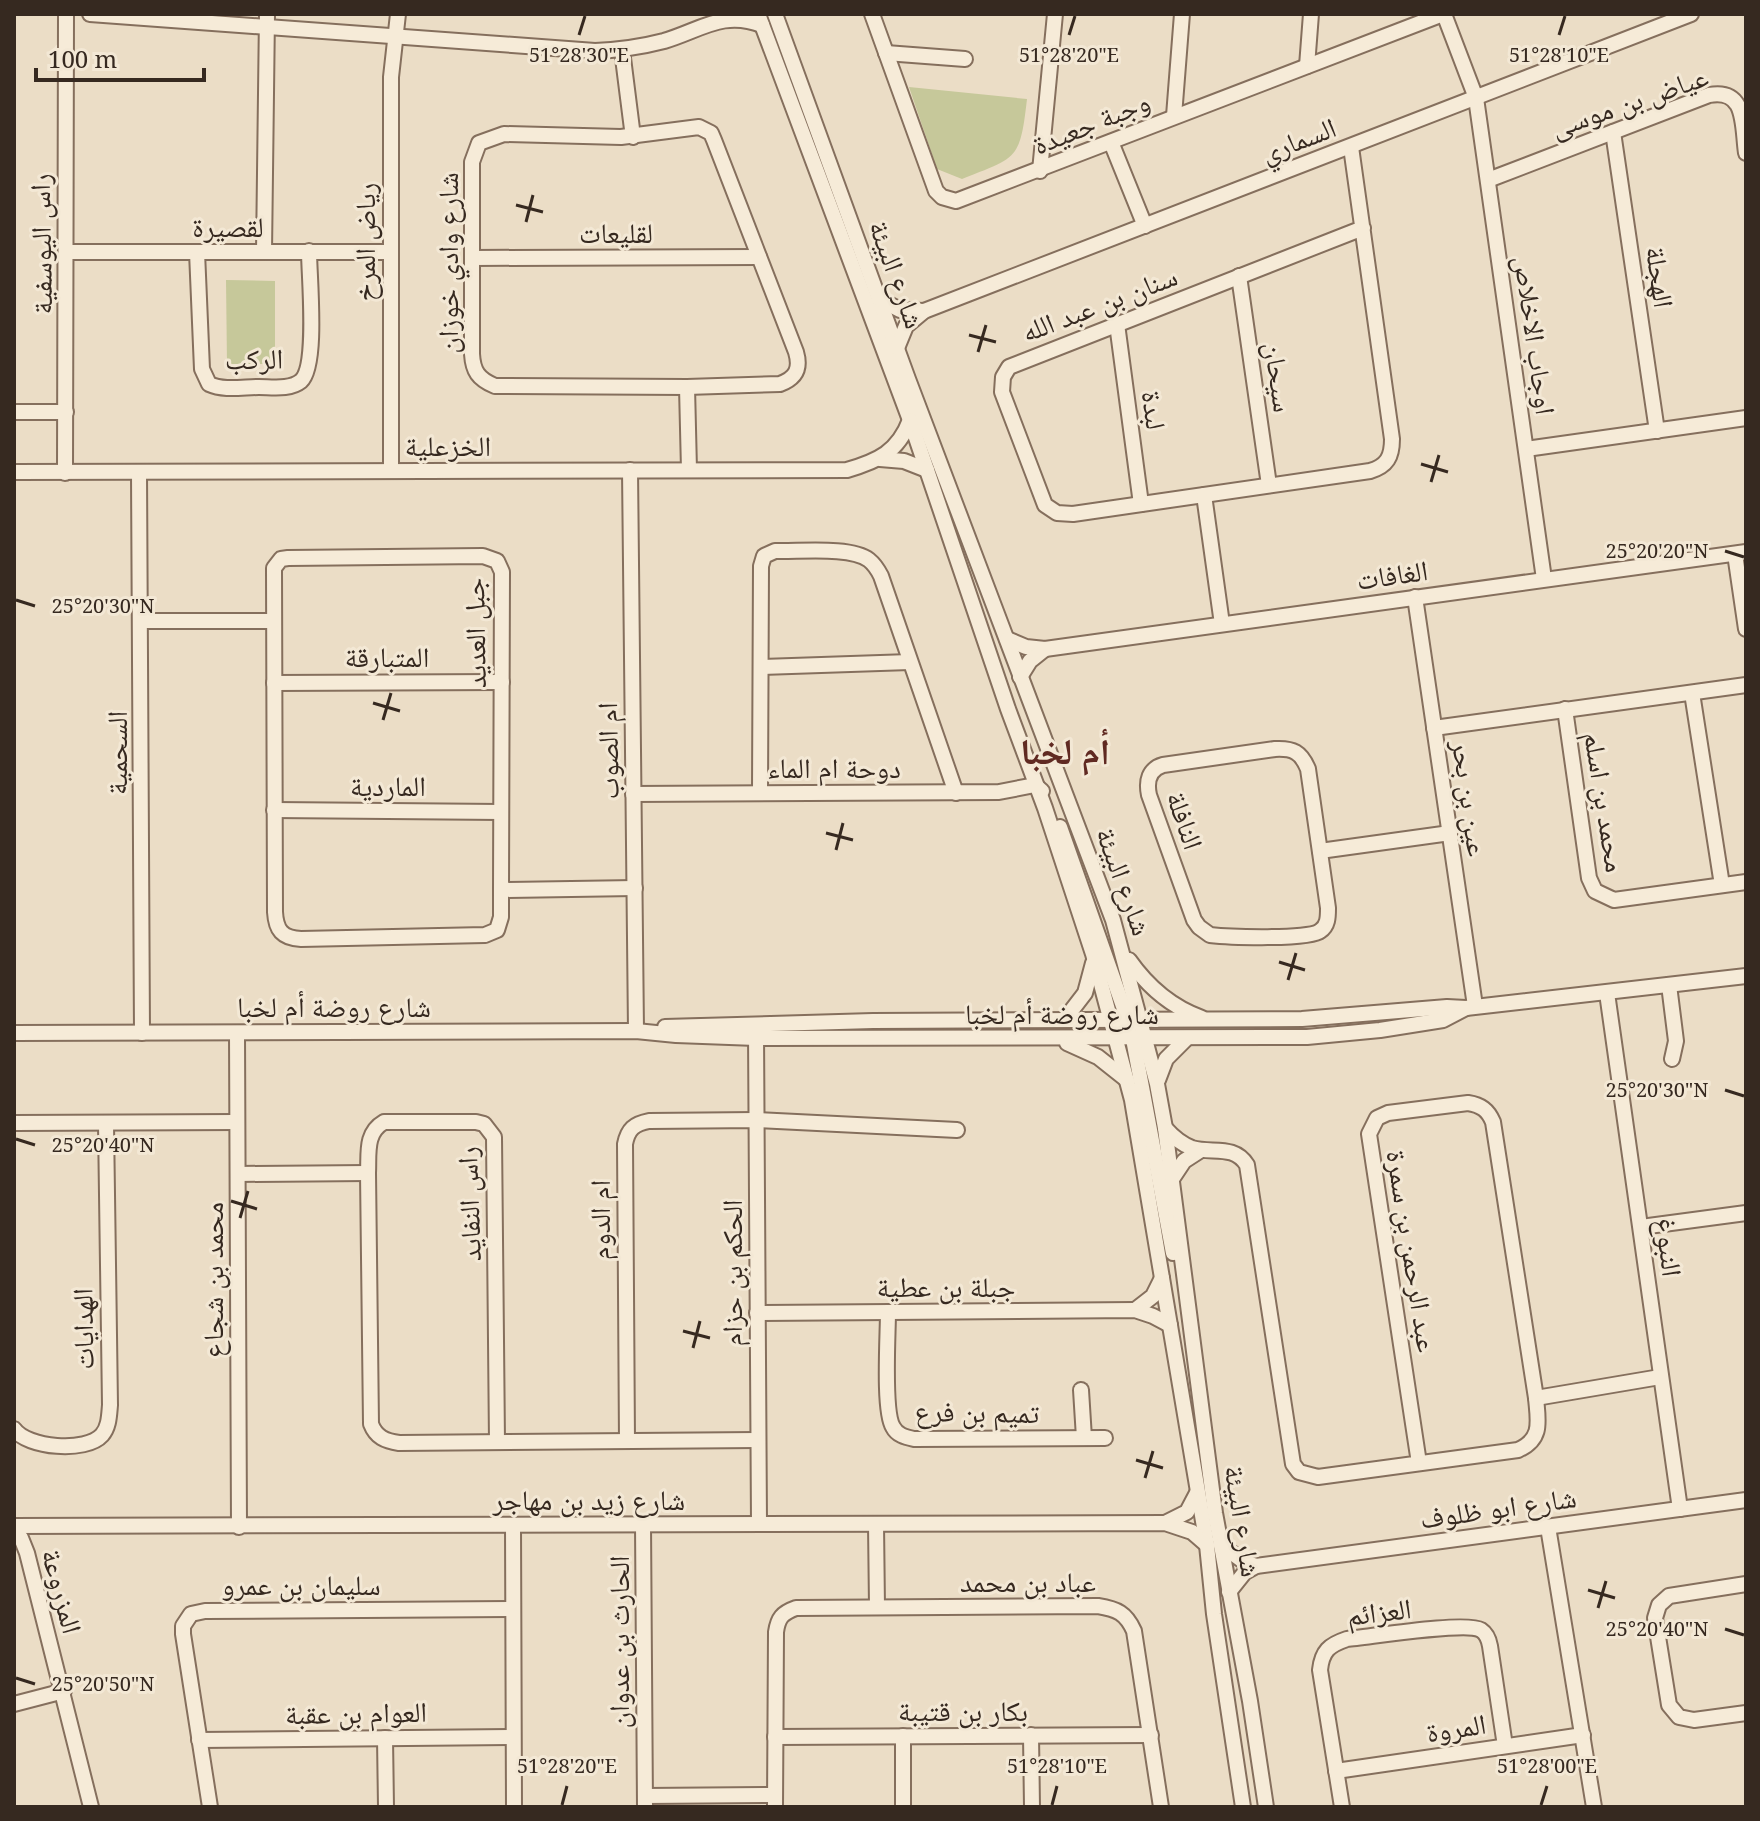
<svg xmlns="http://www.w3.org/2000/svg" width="1760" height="1821" font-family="'Noto Serif','Noto Naskh Arabic',serif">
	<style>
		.green { fill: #c6c89a }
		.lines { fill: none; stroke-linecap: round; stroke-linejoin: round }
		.minor-casing { stroke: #856f5d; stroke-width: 18 }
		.minor { stroke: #f6ebd8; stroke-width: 14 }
		.ticks { fill: none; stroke: #362920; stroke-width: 3 }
		.labels { text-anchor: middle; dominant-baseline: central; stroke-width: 6; stroke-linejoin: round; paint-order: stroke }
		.street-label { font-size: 28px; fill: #362920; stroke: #f3e8d5 }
		.district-label { font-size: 36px; font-weight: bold; fill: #602a22; stroke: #f3e8d5 }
		.ticks-label { font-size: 20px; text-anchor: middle; fill: #362920; stroke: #f3e8d5; stroke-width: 6; stroke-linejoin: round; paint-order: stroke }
	</style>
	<rect width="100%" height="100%" fill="#ebddc6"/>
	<g class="green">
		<path d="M 909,87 L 1027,99 C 1020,160 1018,157 962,179 L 937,169 Z"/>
		<path d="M 226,280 L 275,281 L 275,364 L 227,364 Z"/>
	</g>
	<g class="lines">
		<g class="minor-casing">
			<g id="minor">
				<path d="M 90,14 L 595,51 C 619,50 641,47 664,41 C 701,30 723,10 762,25"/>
				<path d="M 758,14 L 910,420 L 1008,709 L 1045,808 L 1093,954 L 1132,1100 L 1207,1545 L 1214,1614 L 1243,1807"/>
				<path d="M 775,14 L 908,379 L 1113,920 L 1157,1084 L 1165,1128 L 1215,1513 L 1250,1701 L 1266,1807"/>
				<path d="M 872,14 L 936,191 L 942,197 L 956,201 L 1443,14"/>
				<path d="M 1444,14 L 1476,98 L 1544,579"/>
				<path d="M 622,50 L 633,137"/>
				<path d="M 886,53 L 965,59"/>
				<path d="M 1307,66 L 1311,14"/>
				<path d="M 1174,116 L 1182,14"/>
				<path d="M 699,127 L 711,133 L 714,140 L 796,352 C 801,369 796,378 780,384 L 687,387 L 495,386 C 478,379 473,371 472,354 L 472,162 L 479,143 L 504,134 L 621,137 Z"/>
				<path d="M 1613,132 L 1657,431"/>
				<path d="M 1111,142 L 1145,226"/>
				<path d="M 1351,147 L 1392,439 C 1392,457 1387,466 1370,471 L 1073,514 L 1057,513 L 1045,505 L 1002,392 L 1003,377 L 1009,367 L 1363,228"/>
				<path d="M 1040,171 L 1055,14"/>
				<path d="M 1488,180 L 1709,95 C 1747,88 1742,126 1746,153"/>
				<path d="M 67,252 L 390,252"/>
				<path d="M 197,252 L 202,369 L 209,384 C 224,391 243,387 259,387 C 272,387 290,390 301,381 C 318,366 309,276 309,251"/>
				<path d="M 264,252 L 267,14"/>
				<path d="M 473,258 L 759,257"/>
				<path d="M 1239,276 L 1269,485"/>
				<path d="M 879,299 L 900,310 L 924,311"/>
				<path d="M 1117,324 L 1141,504"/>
				<path d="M 897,348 L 906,326 L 924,311 L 1691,14"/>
				<path d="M 687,387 L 689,470"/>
				<path d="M 14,412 L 66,412"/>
				<path d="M 1526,449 L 1746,418"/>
				<path d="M 880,459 L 904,461 L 927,470"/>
				<path d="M 630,470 L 636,1031"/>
				<path d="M 391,471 L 391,77 L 398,14"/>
				<path d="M 14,472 L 847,470 C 878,461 898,452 910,420"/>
				<path d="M 139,472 L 142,1033"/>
				<path d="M 65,473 L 66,14"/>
				<path d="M 1204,495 L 1222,624"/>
				<path d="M 1735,554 L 1746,629"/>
				<path d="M 483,556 L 497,561 L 502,572 L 501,890 L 501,917 L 497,930 L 485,935 L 301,939 C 282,938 276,930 275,912 L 274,568 L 281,559 L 288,558 Z"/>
				<path d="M 1415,597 L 1475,1006"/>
				<path d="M 141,621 L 273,621"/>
				<path d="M 1007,639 L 1026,647 L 1045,649 L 1746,552"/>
				<path d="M 761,667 L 910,662"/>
				<path d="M 1020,677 L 1030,661 L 1045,649"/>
				<path d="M 274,683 L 502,682"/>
				<path d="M 1692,693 L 1722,885"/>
				<path d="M 1565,709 L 1589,878 L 1595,891 L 1614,900 L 1746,882"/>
				<path d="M 1434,728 L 1746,685"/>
				<path d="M 1275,749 C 1293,748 1301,752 1308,769 L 1328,908 C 1328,917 1328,926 1320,931 C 1310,940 1227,937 1210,935 L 1199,927 L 1194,920 L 1149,795 C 1146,781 1149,769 1163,765 Z"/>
				<path d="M 760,792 L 761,566 L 764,556 L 775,551 C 798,552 851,546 869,560 C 874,564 878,570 881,576 L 956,793"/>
				<path d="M 633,794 L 999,792 L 1035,785 L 1042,791"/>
				<path d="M 274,810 L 501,812"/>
				<path d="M 1060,827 L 1130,1026"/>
				<path d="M 1320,851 L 1450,833"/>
				<path d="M 501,890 L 635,888"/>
				<path d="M 1129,960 C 1148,987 1171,1007 1202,1018"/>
				<path d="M 1669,985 L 1676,1041 L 1672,1059"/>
				<path d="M 1607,993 L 1680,1509"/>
				<path d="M 1065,1019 L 1085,993 L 1093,963"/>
				<path d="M 665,1027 L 873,1021 L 1302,1019 L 1447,1007 L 1466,1008 L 1746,976"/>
				<path d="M 1128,1031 L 1133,1039 L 1173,1253"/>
				<path d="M 756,1032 L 759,1524"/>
				<path d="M 14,1033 L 636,1031 L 676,1035 L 756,1038 L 1307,1037 L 1380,1030 L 1443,1020 L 1466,1008"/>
				<path d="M 237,1033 L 239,1527"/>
				<path d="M 1067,1043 L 1098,1057 L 1127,1080"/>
				<path d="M 1158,1080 L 1166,1059 L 1186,1039"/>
				<path d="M 14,1123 L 237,1122"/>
				<path d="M 1165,1128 C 1173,1137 1181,1144 1192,1148 C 1212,1154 1234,1144 1247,1165 L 1293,1464 L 1299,1472 L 1318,1477 L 1518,1450 C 1543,1439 1538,1421 1536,1398 L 1493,1122 C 1488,1110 1481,1105 1468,1103 L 1388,1113 L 1377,1118 L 1369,1134 L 1419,1463"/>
				<path d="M 238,1174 L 368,1173"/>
				<path d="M 1172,1179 L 1184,1161 L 1201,1150"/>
				<path d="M 1641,1227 L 1746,1213"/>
				<path d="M 1135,1310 L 1153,1296 L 1162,1278"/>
				<path d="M 888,1312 C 888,1335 883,1411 893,1427 C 897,1435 905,1437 914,1439 L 1105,1438"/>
				<path d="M 757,1313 L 1135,1310 L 1153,1316 L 1170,1325"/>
				<path d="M 1081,1390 L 1084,1438"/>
				<path d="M 1536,1398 L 1660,1377"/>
				<path d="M 14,1429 C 27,1448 86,1453 102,1435 C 109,1427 109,1416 110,1405 L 106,1124"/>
				<path d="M 627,1441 L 625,1144 C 628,1129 634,1124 649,1121 L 757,1120 L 957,1130"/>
				<path d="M 497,1442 L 494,1137 L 484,1124 L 476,1122 L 384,1122 C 365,1133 369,1153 368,1173 L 371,1424 C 376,1437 385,1441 399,1443 L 758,1440"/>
				<path d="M 1165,1523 L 1187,1512 L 1197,1493"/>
				<path d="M 643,1524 L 645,1807"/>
				<path d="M 876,1524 L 877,1607"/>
				<path d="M 513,1525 L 514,1807"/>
				<path d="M 14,1526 L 1165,1523 L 1192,1532 L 1207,1545"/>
				<path d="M 1548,1527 L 1594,1807"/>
				<path d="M 14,1531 L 21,1538 L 27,1553 L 91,1807"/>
				<path d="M 1221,1545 L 1243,1561 L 1256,1566"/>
				<path d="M 1746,1584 L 1669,1596 L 1659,1605 L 1655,1618 L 1669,1705 L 1679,1717 L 1694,1720 L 1746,1713"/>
				<path d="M 1229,1592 L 1245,1572 L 1256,1566 L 1746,1500"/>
				<path d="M 14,1704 L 64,1691"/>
				<path d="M 1031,1735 L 1032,1807"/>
				<path d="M 903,1736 L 903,1807"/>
				<path d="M 775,1737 L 1151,1735"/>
				<path d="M 385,1738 L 386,1807"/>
				<path d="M 199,1740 L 513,1737"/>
				<path d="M 1336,1771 L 1583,1735"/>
				<path d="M 645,1796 L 775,1795"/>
				<path d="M 210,1807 L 183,1634 L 183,1626 L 191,1614 L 205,1611 L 513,1609"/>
				<path d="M 775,1807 L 776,1632 C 778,1618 782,1613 796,1608 L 1098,1606 C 1117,1609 1126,1613 1134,1631 L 1161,1807"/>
				<path d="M 1342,1807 L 1320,1670 C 1322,1651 1329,1645 1347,1639 C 1370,1637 1466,1621 1481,1630 C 1487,1634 1489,1640 1490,1646 L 1505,1746"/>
			</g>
		</g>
		<use href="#minor" class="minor"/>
	</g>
	<path class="ticks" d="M 579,35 L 585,16M 1069,35 L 1075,16M 1559,35 L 1565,16M 516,205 L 543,212M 526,222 L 533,195M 969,335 L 996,342M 978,352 L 986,325M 1421,464 L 1448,472M 1431,482 L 1439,455M 1725,551 L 1744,557M 16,600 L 35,606M 373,703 L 400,711M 383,720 L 391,693M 826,833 L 853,840M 836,850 L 843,823M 1279,962 L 1305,970M 1288,980 L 1296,953M 1725,1090 L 1744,1096M 16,1139 L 35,1145M 231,1201 L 257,1209M 240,1218 L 248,1191M 683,1331 L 710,1338M 693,1348 L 700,1321M 1136,1460 L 1163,1468M 1145,1478 L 1153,1451M 1588,1590 L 1615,1598M 1598,1608 L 1606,1581M 1725,1629 L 1744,1635M 16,1678 L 35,1684M 562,1805 L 567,1786M 1052,1805 L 1057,1786M 1541,1805 L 1547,1786"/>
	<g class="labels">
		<g class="street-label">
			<text transform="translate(1629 101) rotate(-19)">عياض بن موسى</text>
			<text transform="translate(1091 122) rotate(-22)">وجبة جعيدة</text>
			<text transform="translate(1298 139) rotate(-21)">السماري</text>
			<text x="228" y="226">لقصيرة</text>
			<text x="616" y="232">لقليعات</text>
			<text transform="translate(364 242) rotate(-90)">رياض المرخ</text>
			<text transform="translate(40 244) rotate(-91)">راس اليوسفية</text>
			<text transform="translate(447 263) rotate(-90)">شارع وادي خوزان</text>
			<text transform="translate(898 274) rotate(70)">شارع البيئة</text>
			<text transform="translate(1661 277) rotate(82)">الهجلة</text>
			<text transform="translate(1099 303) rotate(-21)">سنان بن عبد الله</text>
			<text transform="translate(1536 335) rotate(82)">اوجاب الاخلاص</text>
			<text transform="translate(254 358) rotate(-1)">الركب</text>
			<text transform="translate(1280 377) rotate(82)">سيحان</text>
			<text transform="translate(1155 410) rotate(82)">لبدة</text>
			<text x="448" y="445">الخزعلية</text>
			<text transform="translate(1392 574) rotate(-8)">الغافات</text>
			<text transform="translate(474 633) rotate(-91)">جبل العديد</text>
			<text x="387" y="656">المتبارقة</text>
			<text transform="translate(607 751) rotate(-91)">ام الصوب</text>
			<text transform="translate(116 753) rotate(-90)">السحمية</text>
			<text x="834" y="767">دوحة ام الماء</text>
			<text x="388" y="785">الماردية</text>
			<text transform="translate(1471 798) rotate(82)">عين بن بحر</text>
			<text transform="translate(1606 802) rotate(81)">محمد بن اسلم</text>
			<text transform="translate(1186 820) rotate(71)">النافلة</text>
			<text transform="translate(1125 881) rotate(70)">شارع البيئة</text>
			<text x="334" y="1006">شارع روضة أم لخبا</text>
			<text x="1062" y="1013">شارع روضة أم لخبا</text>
			<text transform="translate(468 1204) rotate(-92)">راس النفايد</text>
			<text transform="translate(599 1220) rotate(-90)">ام الدوم</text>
			<text transform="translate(1670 1247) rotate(83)">النبوغ</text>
			<text transform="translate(1413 1251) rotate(81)">عبد الرحمن بن سمرة</text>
			<text transform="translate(731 1273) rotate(-90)">الحكم بن حزام</text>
			<text transform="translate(212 1280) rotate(-90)">محمد بن شجاع</text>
			<text x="946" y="1286">جبلة بن عطية</text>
			<text transform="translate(82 1329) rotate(-91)">الهدايات</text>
			<text transform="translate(977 1411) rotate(1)">تميم بن فرع</text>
			<text x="589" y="1499">شارع زيد بن مهاجر</text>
			<text transform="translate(1498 1507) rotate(-8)">شارع ابو ظلوف</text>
			<text transform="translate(1244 1521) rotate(81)">شارع البيئة</text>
			<text x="1028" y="1581">عباد بن محمد</text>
			<text x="301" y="1584">سليمان بن عمرو</text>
			<text transform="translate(63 1591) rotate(75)">المزروعة</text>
			<text transform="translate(1379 1611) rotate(-7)">العزائم</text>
			<text transform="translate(618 1642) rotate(-90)">الحارث بن عدوان</text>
			<text x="963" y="1710">بكار بن قتيبة</text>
			<text transform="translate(356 1712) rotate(-1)">العوام بن عقبة</text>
			<text transform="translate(1456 1727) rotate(-9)">المروة</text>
		</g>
		<g class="district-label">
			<text x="1065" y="750">أم لخبا</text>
		</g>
	</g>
	<g class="ticks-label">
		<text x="579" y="62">51°28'30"E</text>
		<text x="1069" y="62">51°28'20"E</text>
		<text x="1559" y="62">51°28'10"E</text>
		<text x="1657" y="558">25°20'20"N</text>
		<text x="103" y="613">25°20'30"N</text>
		<text x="1657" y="1097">25°20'30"N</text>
		<text x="103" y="1152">25°20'40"N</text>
		<text x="1657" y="1636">25°20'40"N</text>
		<text x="103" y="1691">25°20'50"N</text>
		<text x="567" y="1773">51°28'20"E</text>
		<text x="1057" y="1773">51°28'10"E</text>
		<text x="1547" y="1773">51°28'00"E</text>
	</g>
	<rect width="1760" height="1821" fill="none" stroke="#362920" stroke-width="32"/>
	<path d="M36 68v12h168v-12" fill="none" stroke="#362920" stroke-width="4"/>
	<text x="48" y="68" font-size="24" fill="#362920" stroke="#f3e8d5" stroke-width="6" paint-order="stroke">100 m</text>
</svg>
